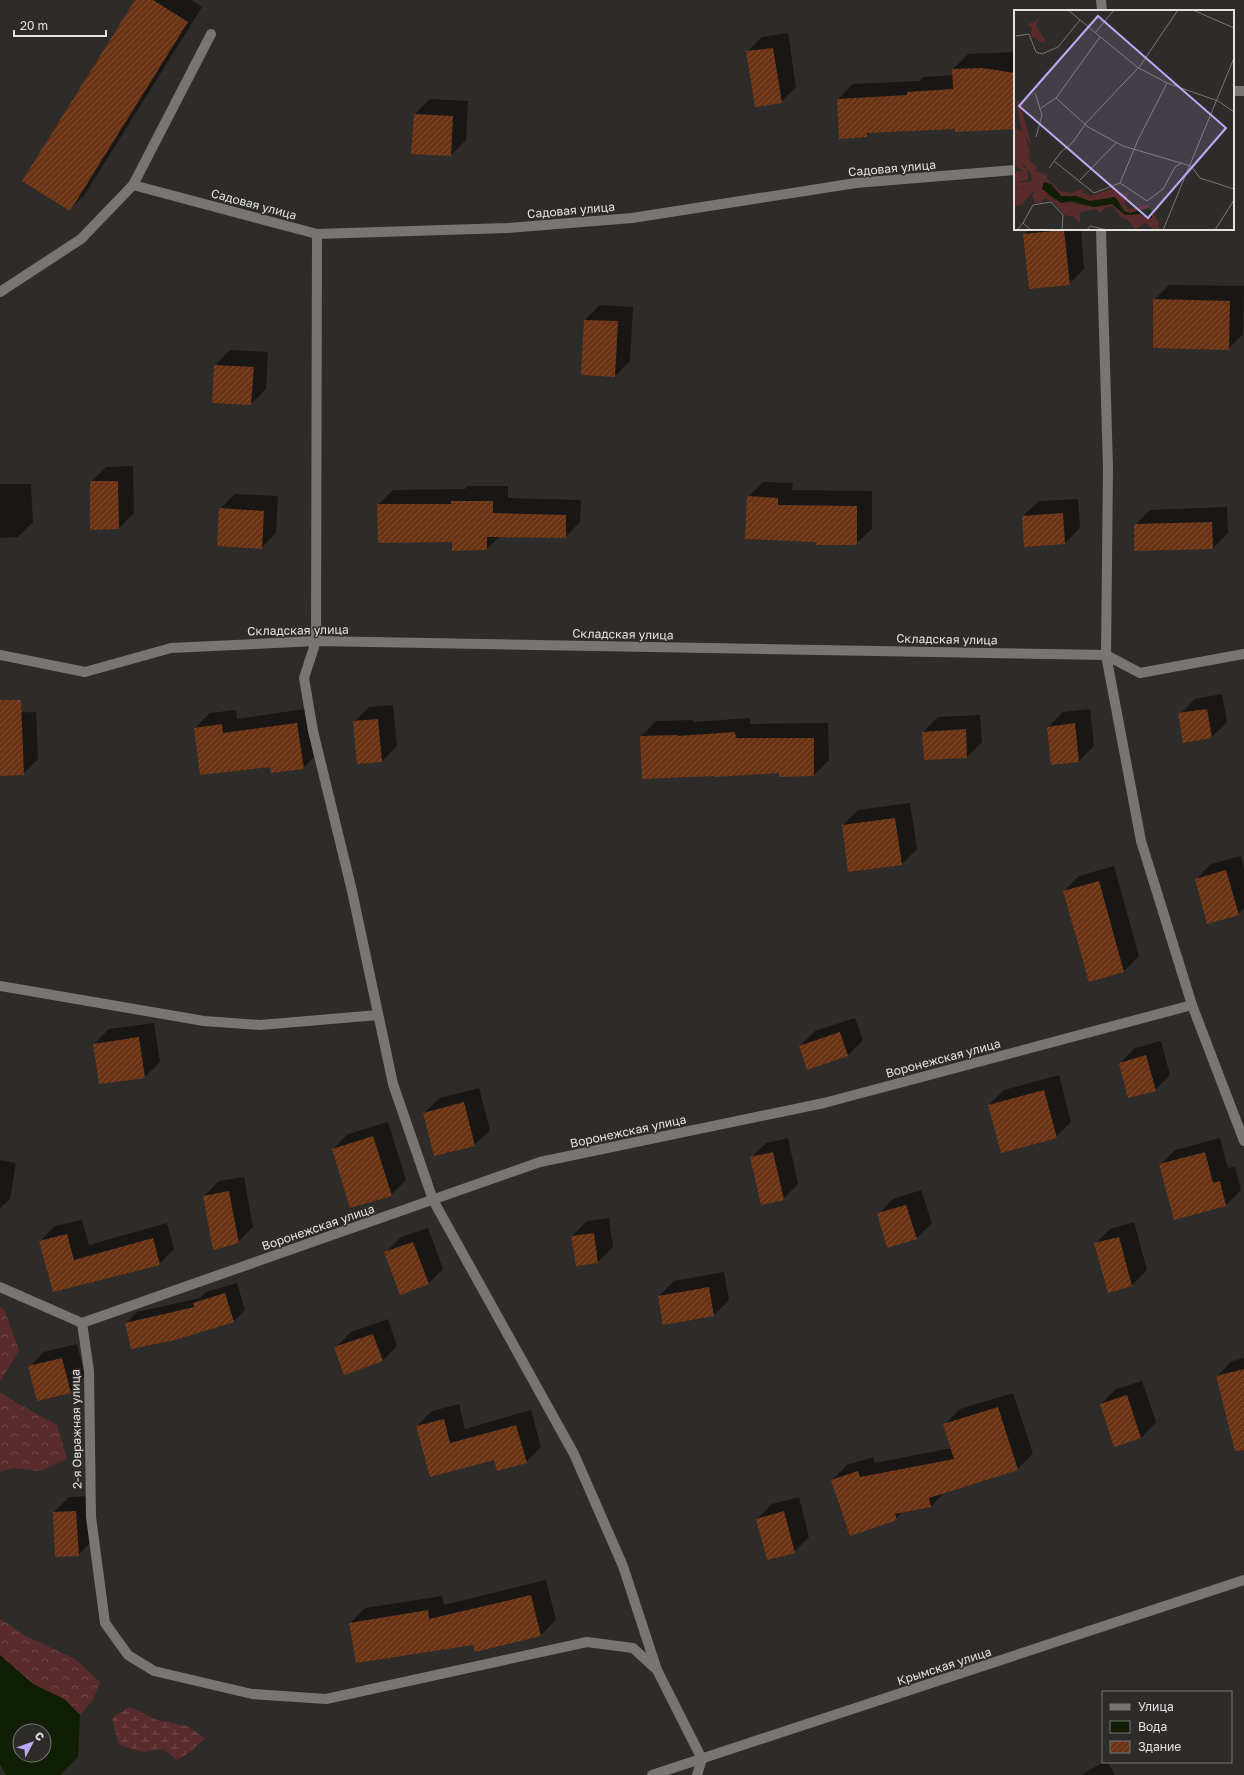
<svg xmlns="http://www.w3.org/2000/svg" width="1244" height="1775" font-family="'Golos Text',sans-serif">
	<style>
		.forest { fill: url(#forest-crowns) }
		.wetland { fill: url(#wetland-marsh) }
		.water { fill: #101f03; fill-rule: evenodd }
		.shadow { fill: #0007 }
		.building { fill: url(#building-hatch) }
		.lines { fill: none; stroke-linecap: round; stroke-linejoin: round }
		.service { stroke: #777673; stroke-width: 10 }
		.minor { stroke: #777673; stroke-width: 10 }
		.labels { text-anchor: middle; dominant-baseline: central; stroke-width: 3; stroke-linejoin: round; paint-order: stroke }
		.street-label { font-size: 12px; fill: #e3e2e1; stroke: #2e2c2a }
		.inset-road { fill: none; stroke: #767573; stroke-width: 1 }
		.view { fill: #bea9f4; fill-opacity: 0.15; stroke: #bea9f4; stroke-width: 2 }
		.inset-edge { fill: none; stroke: #e3e2e1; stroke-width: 2 }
	</style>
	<defs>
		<pattern id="forest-crowns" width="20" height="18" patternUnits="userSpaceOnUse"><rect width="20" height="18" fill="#5a2b2b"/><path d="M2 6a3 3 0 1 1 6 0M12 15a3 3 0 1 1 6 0" fill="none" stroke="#724949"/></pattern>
		<pattern id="wetland-marsh" width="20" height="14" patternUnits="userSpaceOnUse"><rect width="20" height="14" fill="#5a2b2b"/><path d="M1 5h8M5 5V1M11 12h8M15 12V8" fill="none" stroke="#724949"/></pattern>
		<pattern id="building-hatch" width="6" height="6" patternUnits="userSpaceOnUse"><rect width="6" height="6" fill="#6a3313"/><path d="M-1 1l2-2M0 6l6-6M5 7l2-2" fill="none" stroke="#7f5035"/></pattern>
	</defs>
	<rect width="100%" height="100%" fill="#2e2c2a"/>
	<g class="forest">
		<path d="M 0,1307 L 4,1309 L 19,1350 L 0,1382 Z"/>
		<path d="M 0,1392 L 15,1402 L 57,1425 L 67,1459 L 40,1471 L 13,1468 L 0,1472 Z"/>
		<path d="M 0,1619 L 26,1636 L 75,1659 L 100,1682 L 93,1700 L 80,1715 L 64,1699 L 33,1684 L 0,1655 Z"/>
	</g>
	<path class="wetland" d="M 130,1707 L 157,1720 L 187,1726 L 205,1738 L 189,1753 L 177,1760 L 163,1749 L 142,1752 L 119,1745 L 112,1718 Z"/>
	<path class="water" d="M 0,1655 L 33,1684 L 64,1699 L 80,1715 L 78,1757 L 60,1775 L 6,1775 L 0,1764 ZM 20,1731 L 44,1731 L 44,1755 L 20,1755 Z"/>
	<g class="shadow">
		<path d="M 136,0 L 191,0 L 202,7 L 85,194 L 70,209 Z"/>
		<path d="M 788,33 L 796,87 L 781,102 L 747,52 L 762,37 Z"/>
		<path d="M 1015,52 L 1015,123 L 956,128 L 871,131 L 866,136 L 838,99 L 853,84 L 920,81 L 923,77 L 954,75 L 953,69 L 968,54 Z"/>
		<path d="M 430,99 L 468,101 L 466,140 L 451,155 L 412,153 L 415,114 Z"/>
		<path d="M 1030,229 L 1081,229 L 1084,269 L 1069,284 L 1025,234 Z"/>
		<path d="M 1169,285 L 1244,286 L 1243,334 L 1228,349 L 1154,300 Z"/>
		<path d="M 600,305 L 633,307 L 630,361 L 615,376 L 585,320 Z"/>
		<path d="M 230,350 L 268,352 L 266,389 L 251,404 L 215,365 Z"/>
		<path d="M 133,466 L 134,513 L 119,528 L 91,482 L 106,467 Z"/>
		<path d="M 763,482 L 793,483 L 792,490 L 872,491 L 872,529 L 856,544 L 817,541 L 748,497 Z"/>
		<path d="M 0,484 L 31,484 L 33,522 L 18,537 L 0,538 Z"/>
		<path d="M 467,486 L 508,486 L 508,498 L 581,500 L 580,522 L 565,537 L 500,536 L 487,549 L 453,541 L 378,505 L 393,490 L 465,489 Z"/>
		<path d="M 235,494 L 278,496 L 276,533 L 261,548 L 220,509 Z"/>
		<path d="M 1078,499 L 1080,528 L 1065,543 L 1023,516 L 1039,501 Z"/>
		<path d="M 1227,507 L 1228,533 L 1213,548 L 1135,525 L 1150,510 Z"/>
		<path d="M 1222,694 L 1227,722 L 1212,737 L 1180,714 L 1195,699 Z"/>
		<path d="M 393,705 L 397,746 L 382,761 L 354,722 L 369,707 Z"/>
		<path d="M 311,708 L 318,753 L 303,768 L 271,766 L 195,728 L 210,713 L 236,710 L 237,719 Z"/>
		<path d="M 1090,709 L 1094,746 L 1079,761 L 1052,764 L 1048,727 L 1063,712 Z"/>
		<path d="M 36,712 L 38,759 L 23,774 L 0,775 L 0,713 Z"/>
		<path d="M 980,715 L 982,742 L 967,757 L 923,732 L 938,717 Z"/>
		<path d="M 750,718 L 750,724 L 828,723 L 829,760 L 814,775 L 780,771 L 641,736 L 656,721 L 693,720 L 693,722 Z"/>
		<path d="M 910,803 L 917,849 L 902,864 L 843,825 L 858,810 Z"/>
		<path d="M 1241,856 L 1244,868 L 1244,908 L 1238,914 L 1196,879 L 1211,864 Z"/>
		<path d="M 1114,866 L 1139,956 L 1124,971 L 1064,891 L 1079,876 Z"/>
		<path d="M 855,1018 L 863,1040 L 848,1055 L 800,1046 L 815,1031 Z"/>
		<path d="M 154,1023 L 160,1062 L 145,1077 L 100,1083 L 94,1044 L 109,1029 Z"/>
		<path d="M 1161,1041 L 1170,1075 L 1155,1090 L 1120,1063 L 1135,1048 Z"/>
		<path d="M 1059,1075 L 1071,1122 L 1056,1137 L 989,1105 L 1004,1090 Z"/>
		<path d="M 479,1088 L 490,1130 L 475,1145 L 424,1113 L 440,1098 Z"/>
		<path d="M 388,1122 L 406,1180 L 391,1195 L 333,1149 L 348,1134 Z"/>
		<path d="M 788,1138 L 798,1184 L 783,1199 L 751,1158 L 766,1143 Z"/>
		<path d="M 1220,1138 L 1228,1168 L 1235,1167 L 1241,1190 L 1226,1205 L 1175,1219 L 1160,1165 L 1175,1150 Z"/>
		<path d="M 0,1160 L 16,1163 L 10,1199 L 0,1208 Z"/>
		<path d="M 244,1177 L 253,1227 L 238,1242 L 204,1196 L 219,1181 Z"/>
		<path d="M 921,1190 L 932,1223 L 917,1238 L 878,1214 L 893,1199 Z"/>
		<path d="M 609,1218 L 613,1247 L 598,1262 L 577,1265 L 572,1236 L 587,1221 Z"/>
		<path d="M 82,1220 L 89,1245 L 167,1223 L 174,1249 L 159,1264 L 53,1291 L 40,1241 L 55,1226 Z"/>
		<path d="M 1134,1222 L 1147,1270 L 1132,1285 L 1095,1244 L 1110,1229 Z"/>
		<path d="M 428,1228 L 443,1269 L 428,1284 L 386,1252 L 401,1237 Z"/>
		<path d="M 724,1272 L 729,1300 L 714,1315 L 659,1296 L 674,1281 Z"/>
		<path d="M 237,1283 L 245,1310 L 234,1321 L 126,1323 L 137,1312 L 200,1298 L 206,1292 Z"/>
		<path d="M 388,1319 L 397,1346 L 382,1361 L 336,1347 L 351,1332 Z"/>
		<path d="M 77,1344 L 85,1377 L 70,1392 L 29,1367 L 44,1352 Z"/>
		<path d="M 1244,1358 L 1244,1411 L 1217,1376 L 1232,1361 Z"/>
		<path d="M 1142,1381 L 1156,1422 L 1141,1438 L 1101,1404 L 1116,1389 Z"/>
		<path d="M 1013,1393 L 1033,1454 L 1017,1469 L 945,1492 L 930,1507 L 903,1512 L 896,1519 L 832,1480 L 847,1465 L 873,1457 L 875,1463 L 952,1448 L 945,1424 L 960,1409 Z"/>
		<path d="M 459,1404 L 465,1429 L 531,1410 L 541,1447 L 526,1462 L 494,1459 L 431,1476 L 417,1426 L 432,1411 Z"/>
		<path d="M 91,1496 L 93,1540 L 78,1555 L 54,1512 L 69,1497 Z"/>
		<path d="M 799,1497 L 809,1537 L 794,1552 L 757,1519 L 772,1504 Z"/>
		<path d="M 546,1580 L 556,1620 L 541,1635 L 476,1651 L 474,1644 L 350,1623 L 365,1608 L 442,1596 L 444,1605 Z"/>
		<path d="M 1104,1762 L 1108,1762 L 1115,1775 L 1081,1775 Z"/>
	</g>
	<g class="building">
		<path d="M 135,0 L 153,0 L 188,22 L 70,211 L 22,181 Z"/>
		<path d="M 773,48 L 782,103 L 755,107 L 746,51 Z"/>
		<path d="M 982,68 L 1015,73 L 1015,129 L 955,132 L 955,129 L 867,133 L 867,137 L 839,139 L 837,99 L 907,95 L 907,92 L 953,89 L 952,69 Z"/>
		<path d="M 414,114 L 453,116 L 451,156 L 411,154 Z"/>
		<path d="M 1064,230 L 1070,285 L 1029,289 L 1023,234 Z"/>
		<path d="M 1153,299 L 1230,301 L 1229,350 L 1153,348 Z"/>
		<path d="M 584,320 L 618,321 L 615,377 L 581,375 Z"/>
		<path d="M 214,365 L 254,367 L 251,405 L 212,403 Z"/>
		<path d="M 90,481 L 118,481 L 119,529 L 90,530 Z"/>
		<path d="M 747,496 L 778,498 L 778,505 L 857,506 L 857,545 L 816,545 L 816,542 L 745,539 Z"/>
		<path d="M 451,501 L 493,501 L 493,513 L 566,515 L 566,538 L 487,537 L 487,550 L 452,551 L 452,542 L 378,543 L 377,504 L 451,504 Z"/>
		<path d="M 219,508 L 264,511 L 262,549 L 217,546 Z"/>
		<path d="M 1063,513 L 1065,544 L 1024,547 L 1022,516 Z"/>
		<path d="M 1212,522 L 1213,549 L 1134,551 L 1134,524 Z"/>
		<path d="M 0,700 L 21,700 L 24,775 L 0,776 Z"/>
		<path d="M 1207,709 L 1212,738 L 1183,743 L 1178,713 Z"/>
		<path d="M 378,719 L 382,762 L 357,764 L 353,721 Z"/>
		<path d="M 297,723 L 304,769 L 271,773 L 270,767 L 200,775 L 194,728 L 222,724 L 223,733 Z"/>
		<path d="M 1075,723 L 1079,762 L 1051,765 L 1047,727 Z"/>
		<path d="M 966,729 L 967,758 L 924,760 L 922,732 Z"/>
		<path d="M 735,732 L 736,738 L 814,738 L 814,776 L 779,777 L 779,773 L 715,777 L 714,776 L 642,779 L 640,736 L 678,735 L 678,736 Z"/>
		<path d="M 895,818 L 902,865 L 848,872 L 842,825 Z"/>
		<path d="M 1226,870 L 1239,915 L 1207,924 L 1195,879 Z"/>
		<path d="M 1099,881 L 1124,972 L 1089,982 L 1063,891 Z"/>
		<path d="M 840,1032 L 848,1056 L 807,1070 L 799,1046 Z"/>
		<path d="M 139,1037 L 145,1078 L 99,1084 L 93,1044 Z"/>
		<path d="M 1146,1055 L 1156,1091 L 1128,1098 L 1119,1063 Z"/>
		<path d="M 1044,1090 L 1057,1138 L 1001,1153 L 988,1105 Z"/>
		<path d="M 464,1102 L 475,1146 L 434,1156 L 423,1113 Z"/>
		<path d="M 373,1136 L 392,1196 L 350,1208 L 332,1149 Z"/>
		<path d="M 773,1152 L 784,1200 L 761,1205 L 750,1157 Z"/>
		<path d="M 1205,1152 L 1213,1183 L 1220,1181 L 1226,1206 L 1174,1220 L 1159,1164 Z"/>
		<path d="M 229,1191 L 239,1243 L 213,1250 L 203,1196 Z"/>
		<path d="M 906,1205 L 917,1239 L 887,1248 L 877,1213 Z"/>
		<path d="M 594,1233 L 598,1263 L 576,1266 L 571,1236 Z"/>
		<path d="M 67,1234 L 74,1260 L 153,1238 L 160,1265 L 53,1292 L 39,1241 Z"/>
		<path d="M 1119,1237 L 1132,1286 L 1108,1293 L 1094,1243 Z"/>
		<path d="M 413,1242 L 429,1284 L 400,1295 L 384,1252 Z"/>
		<path d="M 709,1287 L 714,1316 L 663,1325 L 658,1296 Z"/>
		<path d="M 225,1293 L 234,1322 L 175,1340 L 131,1349 L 125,1323 L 194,1307 L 193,1303 Z"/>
		<path d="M 373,1334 L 383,1361 L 344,1375 L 334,1347 Z"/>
		<path d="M 62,1358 L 71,1393 L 37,1401 L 28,1366 Z"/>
		<path d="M 1244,1369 L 1244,1450 L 1235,1451 L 1216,1376 Z"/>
		<path d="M 1127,1395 L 1141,1438 L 1114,1447 L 1100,1404 Z"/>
		<path d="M 998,1407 L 1018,1470 L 929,1498 L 931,1507 L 895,1514 L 897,1520 L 850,1536 L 831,1480 L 858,1471 L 860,1477 L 954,1459 L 943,1424 Z"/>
		<path d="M 444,1419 L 450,1443 L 516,1425 L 527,1463 L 497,1471 L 494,1460 L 430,1477 L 416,1426 Z"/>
		<path d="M 76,1511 L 79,1556 L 55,1557 L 53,1512 Z"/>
		<path d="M 784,1511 L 795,1553 L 767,1560 L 756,1519 Z"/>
		<path d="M 531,1595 L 541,1636 L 475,1652 L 473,1645 L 356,1663 L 349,1623 L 428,1610 L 429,1619 Z"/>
	</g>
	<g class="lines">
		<g class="service">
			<path d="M 0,292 L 81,239 L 133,185 L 211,34"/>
			<path d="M 0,986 L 204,1021 L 260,1025 L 378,1015"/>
		</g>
		<g class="minor">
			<path d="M 1101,0 L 1102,11"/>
			<path d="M 1233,91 L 1244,91"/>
			<path d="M 133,185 L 317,234 L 507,228 L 632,218 L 856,183 L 1015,170"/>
			<path d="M 1101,229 L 1108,468 L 1106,655 L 1141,841 L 1192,1005 L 1244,1141"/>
			<path d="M 317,234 L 316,641 L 304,678 L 313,731 L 352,891 L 393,1084 L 433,1200 L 574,1454 L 623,1566 L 657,1670 L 702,1759 L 697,1775"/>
			<path d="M 0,655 L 85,672 L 171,648 L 316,641 L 1106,655 L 1140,673 L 1244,654"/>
			<path d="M 0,1287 L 82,1323 L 89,1371 L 91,1517 L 105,1623 L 128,1655 L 154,1671 L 252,1694 L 326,1699 L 587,1642 L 633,1648 L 656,1669"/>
			<path d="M 82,1323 L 540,1162 L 824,1103 L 1192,1005"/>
			<path d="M 652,1775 L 1244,1580"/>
		</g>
	</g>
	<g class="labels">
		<g class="street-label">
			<text transform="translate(892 168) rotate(-5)">Садовая улица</text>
			<text transform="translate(254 204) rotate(15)">Садовая улица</text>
			<text transform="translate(571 210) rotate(-5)">Садовая улица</text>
			<text transform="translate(298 630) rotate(-1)">Складская улица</text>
			<text transform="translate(623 634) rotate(1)">Складская улица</text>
			<text transform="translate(947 639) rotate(1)">Складская улица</text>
			<text transform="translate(943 1058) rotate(-15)">Воронежская улица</text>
			<text transform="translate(628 1131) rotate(-12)">Воронежская улица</text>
			<text transform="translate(318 1227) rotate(-19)">Воронежская улица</text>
			<text transform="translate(76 1429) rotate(-91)">2-я Овражная улица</text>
			<text transform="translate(944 1666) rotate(-18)">Крымская улица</text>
		</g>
	</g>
	<g transform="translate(1014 10)">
		<rect width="220" height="220" fill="#2e2c2a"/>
		<path d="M 26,5 L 22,16 L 30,28 L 31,32 L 28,33 L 17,26 L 18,18 L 13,14 L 21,12 ZM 2,91 L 4,91 L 8,101 L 17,134 L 8,121 Z" fill="#5a2b2b"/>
		<path d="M 14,142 L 16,152 L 23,156 L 22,161 L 33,165 L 33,169 L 46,181 L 58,183 L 67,179 L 70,181 L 68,182 L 77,186 L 100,178 L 106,184 L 115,183 L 110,194 L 115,199 L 134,195 L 135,198 L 116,203 L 110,201 L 104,189 L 76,191 L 62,186 L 47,186 L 37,174 L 33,183 L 40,190 L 80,197 L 98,194 L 111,205 L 126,204 L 133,207 L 139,203 L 145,213 L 145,220 L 140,220 L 132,213 L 121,219 L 114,210 L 106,206 L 98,196 L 92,197 L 86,203 L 82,199 L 66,202 L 66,213 L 60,207 L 50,205 L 41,193 L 31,188 L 27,193 L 21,193 L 18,185 L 21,183 L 19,181 L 8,194 L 0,197 L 0,192 L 11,177 L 3,180 L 2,173 L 18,171 L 17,164 L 5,148 L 13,146 Z" fill="#5a2b2b"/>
		<path d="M 0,117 L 10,123 L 16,141 L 11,149 L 6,146 L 10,158 L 13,158 L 14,169 L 3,173 L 2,179 L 8,179 L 12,175 L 14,178 L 0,192 L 0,160 L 7,162 L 8,160 L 1,156 L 0,158 Z" fill="#5a2b2b"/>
		<path d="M 30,172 L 37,174 L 47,186 L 62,186 L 76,191 L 101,187 L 110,201 L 116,203 L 135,198 L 138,201 L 138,208 L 126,204 L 111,205 L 98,194 L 80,197 L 58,191 L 47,193 L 28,179 Z" fill="#101f03"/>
		<path class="inset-road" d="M 54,0 L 123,57 L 153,73 L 204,91 L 220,102M 179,0 L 220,18M 82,22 L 100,0M 2,26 L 15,24 L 22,42 L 28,44 L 44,37 L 66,10M 21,83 L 28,105 L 22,127M 42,88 L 74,117 L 109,136 L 177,156 L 186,168 L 220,179M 27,98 L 42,88 L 86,27M 40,151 L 80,183 L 106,173 L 133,191 L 149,179 L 161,157 L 168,153M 35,158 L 47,142 L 59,132 L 72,113 L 126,56 L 164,0M 66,170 L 103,132M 106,173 L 124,130 L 153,73M 9,213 L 19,195 L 37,192 L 49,205 L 48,220M 3,220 L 9,213 L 17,220M 73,220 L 76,216 L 93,220M 149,220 L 220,48M 201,220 L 220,190"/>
		<path class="view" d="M 84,6 L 212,118 L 134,208 L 5,96 Z"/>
		<rect width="220" height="220" class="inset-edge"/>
	</g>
	<rect x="1102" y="1691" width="130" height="72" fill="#2e2c2a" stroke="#767573"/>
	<rect x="1110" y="1704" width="20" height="6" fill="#777673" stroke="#767573"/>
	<text x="1138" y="1711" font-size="12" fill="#e3e2e1">Улица</text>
	<rect x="1110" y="1721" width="20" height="12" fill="#101f03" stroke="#767573"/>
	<text x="1138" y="1731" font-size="12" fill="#e3e2e1">Вода</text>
	<rect x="1110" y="1741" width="20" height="12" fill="url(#building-hatch)" stroke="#767573"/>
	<text x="1138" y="1751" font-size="12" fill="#e3e2e1">Здание</text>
	<g transform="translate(32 1743) rotate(49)"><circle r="19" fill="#2e2c2a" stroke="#767573"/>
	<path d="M0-3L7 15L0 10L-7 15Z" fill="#bea9f4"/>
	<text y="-6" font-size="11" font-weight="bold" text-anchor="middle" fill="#e3e2e1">С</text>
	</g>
	<path d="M14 30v6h92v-6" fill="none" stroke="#e3e2e1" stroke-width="2"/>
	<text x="20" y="30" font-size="12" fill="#e3e2e1" stroke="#2e2c2a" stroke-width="3" paint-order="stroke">20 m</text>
</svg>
